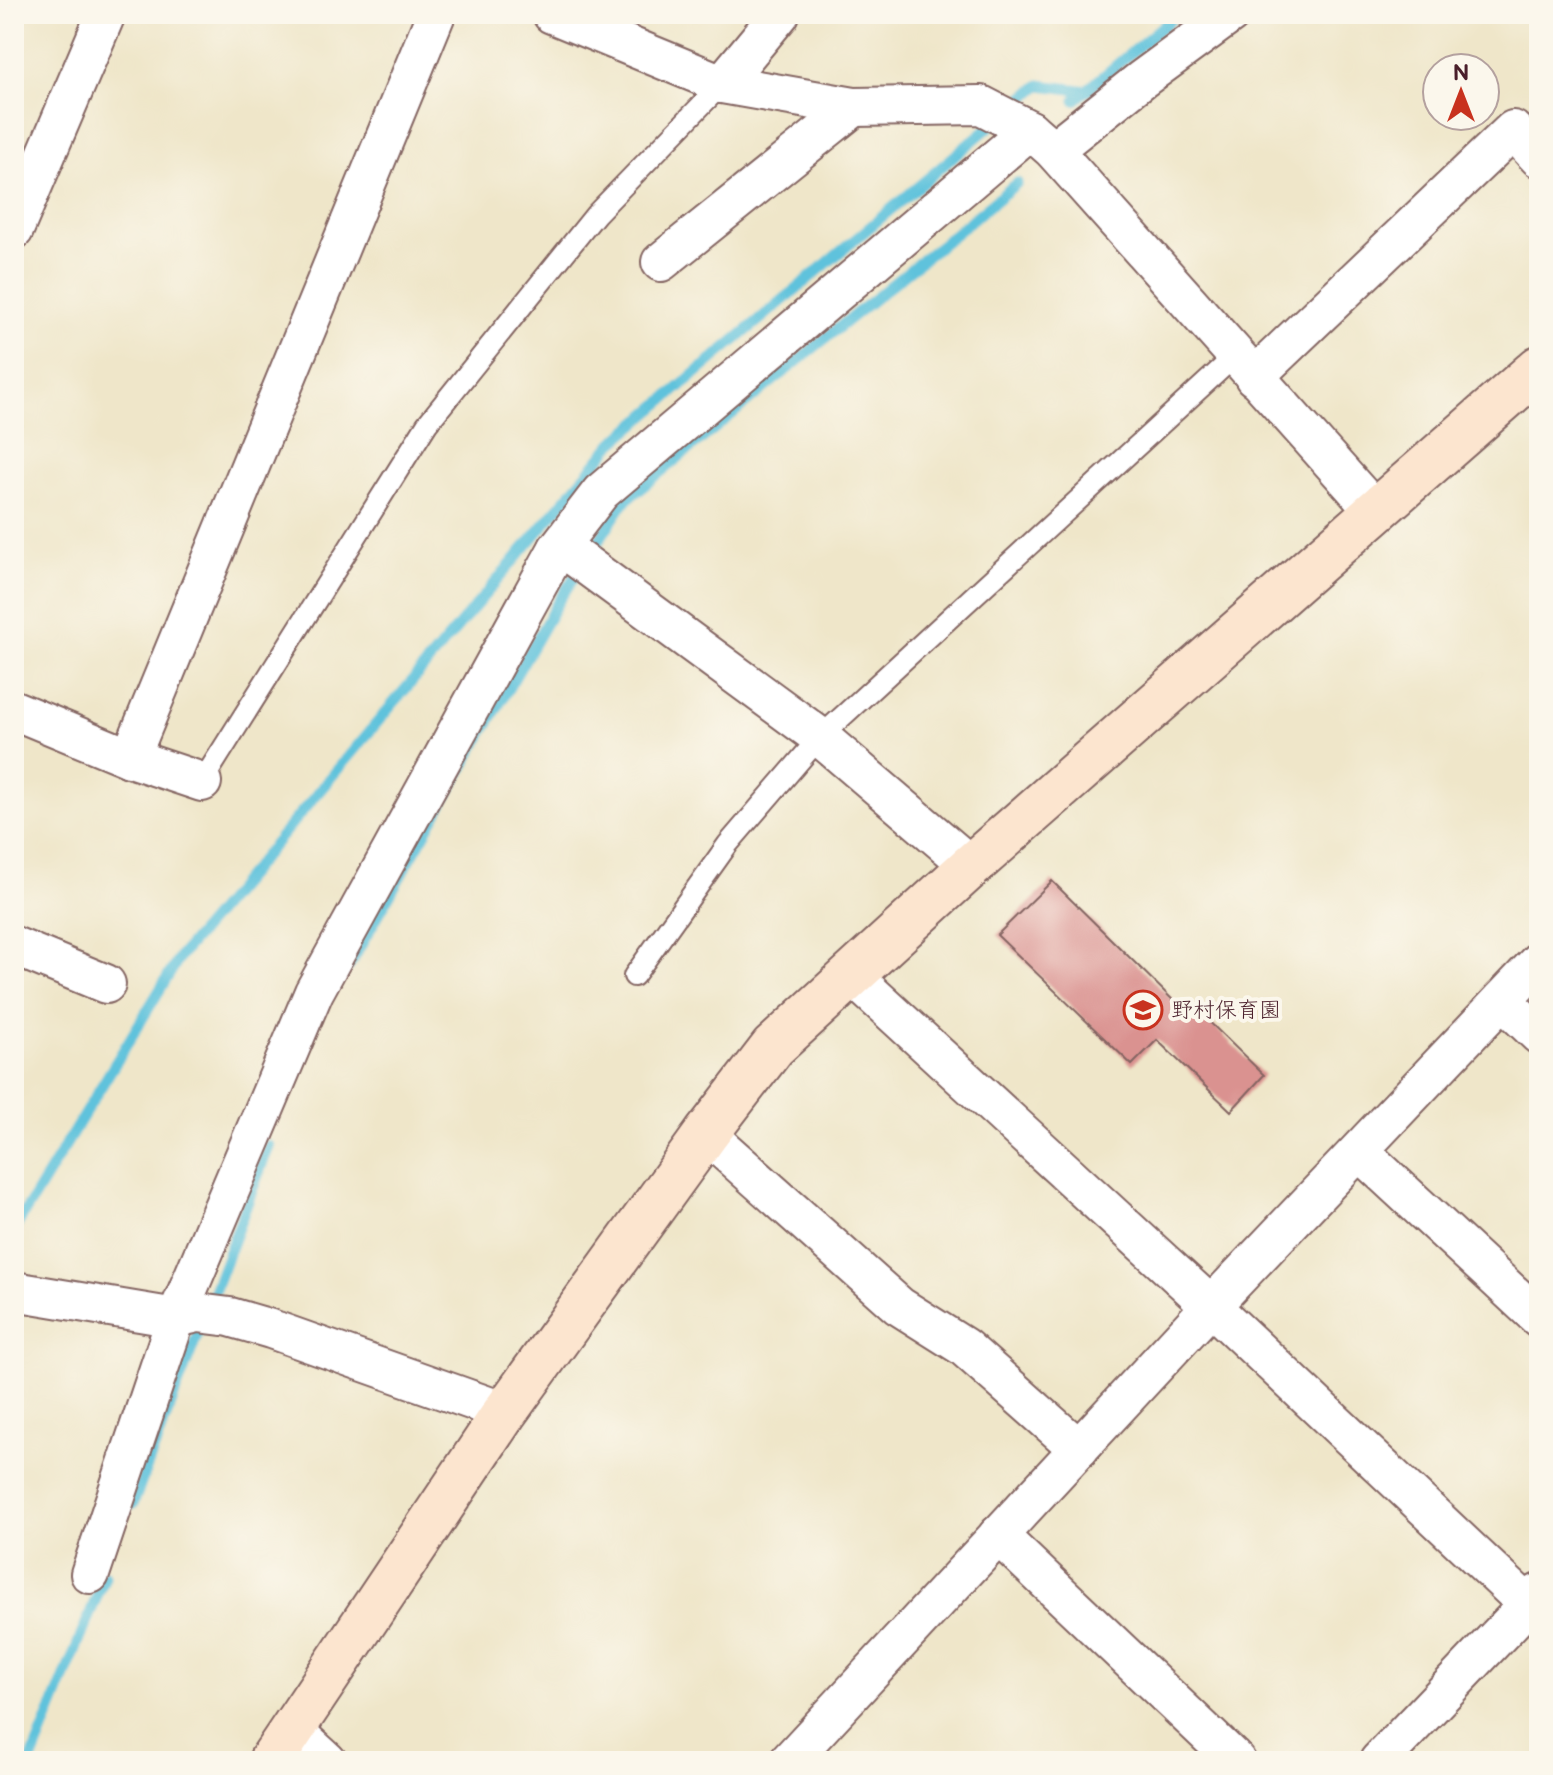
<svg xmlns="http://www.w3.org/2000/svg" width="1553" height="1775" font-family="'Balsamiq Sans','Klee One',sans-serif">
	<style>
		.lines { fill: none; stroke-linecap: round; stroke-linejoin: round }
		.stream { stroke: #5ec2dc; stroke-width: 11 }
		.building { fill: #da9290 }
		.lane-casing { stroke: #846562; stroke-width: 24 }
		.street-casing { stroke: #846562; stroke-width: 42 }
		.secondary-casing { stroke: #846562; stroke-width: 48 }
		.lane { stroke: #fff; stroke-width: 20 }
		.street { stroke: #fff; stroke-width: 38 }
		.secondary { stroke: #fce5cf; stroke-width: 44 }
		.labels { text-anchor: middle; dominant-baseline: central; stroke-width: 8; stroke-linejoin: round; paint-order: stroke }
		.poi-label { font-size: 22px; fill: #4a1f2b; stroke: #fbf7ec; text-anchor: start }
	</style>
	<rect width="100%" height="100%" fill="#fbf7ec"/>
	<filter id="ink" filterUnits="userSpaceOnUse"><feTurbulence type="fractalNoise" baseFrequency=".0125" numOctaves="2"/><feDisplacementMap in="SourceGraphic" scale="16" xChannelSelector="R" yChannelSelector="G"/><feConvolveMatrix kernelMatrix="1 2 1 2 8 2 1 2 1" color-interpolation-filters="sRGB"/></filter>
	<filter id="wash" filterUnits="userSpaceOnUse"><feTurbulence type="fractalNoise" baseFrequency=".006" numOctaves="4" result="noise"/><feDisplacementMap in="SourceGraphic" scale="32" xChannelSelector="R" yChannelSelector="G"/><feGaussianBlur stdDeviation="1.8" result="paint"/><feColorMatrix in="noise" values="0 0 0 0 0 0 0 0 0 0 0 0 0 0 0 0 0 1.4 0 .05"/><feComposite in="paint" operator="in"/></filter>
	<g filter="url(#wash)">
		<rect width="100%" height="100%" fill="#efe6c9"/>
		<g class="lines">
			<g class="stream">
				<path d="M 1075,100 L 1177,14"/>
				<path d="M 1009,110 L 1040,85 L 1088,91"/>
				<path d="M 349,966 L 559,600 L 625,501 L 1017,183"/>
				<path d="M 14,1230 L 181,955 L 613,443 L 996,121"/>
				<path d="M 133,1504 L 269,1146"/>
				<path d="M 31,1761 L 105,1576"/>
			</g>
		</g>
		<g id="blocks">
			<path class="building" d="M 1052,881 L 1184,1011 L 1191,1004 L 1264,1075 L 1231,1111 L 1157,1040 L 1132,1065 L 997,935 Z"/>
		</g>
	</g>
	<g filter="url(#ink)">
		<use href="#blocks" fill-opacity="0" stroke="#846562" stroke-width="2"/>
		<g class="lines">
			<g class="lane-casing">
				<g id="lane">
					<path d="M 202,782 L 427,424 L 596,214 L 722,84"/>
					<path d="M 634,976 L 728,844 L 820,737 L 1235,356"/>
				</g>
			</g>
			<g class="street-casing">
				<g id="street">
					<path d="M 552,14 L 722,84 L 854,107 L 981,105 L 1030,130 L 1053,150 L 1377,513"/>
					<path d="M 722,84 L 780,14"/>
					<path d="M 1053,150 L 1141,80 L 1231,14"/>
					<path d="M 14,230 L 106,14"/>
					<path d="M 661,262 L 854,107"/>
					<path d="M 1254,377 L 1513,130 L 1539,158"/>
					<path d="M 558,548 L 574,556 L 820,737 L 971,866"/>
					<path d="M 14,710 L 130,758 L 202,782"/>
					<path d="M 130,758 L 436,14"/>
					<path d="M 14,946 L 106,984"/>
					<path d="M 851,975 L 1211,1306 L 1539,1615"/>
					<path d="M 1502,1000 L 1539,1035"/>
					<path d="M 706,1134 L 899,1306 L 964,1347 L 1079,1449"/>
					<path d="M 1360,1152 L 1539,1318"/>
					<path d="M 14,1291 L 176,1318 L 198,1313 L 230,1317 L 271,1329 L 505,1412"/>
					<path d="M 998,1535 L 1236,1761"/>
					<path d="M 90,1574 L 176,1318 L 314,992 L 558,548 L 601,492 L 1030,130"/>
					<path d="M 293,1730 L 327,1761"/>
					<path d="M 789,1761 L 1211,1306 L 1539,961"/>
					<path d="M 1379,1761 L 1539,1593"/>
				</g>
			</g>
			<g class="secondary-casing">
				<path id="secondary" d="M 271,1761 L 505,1412 L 706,1134 L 773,1047 L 971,866 L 1539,368"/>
			</g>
			<use href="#lane" class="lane"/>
			<use href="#street" class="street"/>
			<use href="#secondary" class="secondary"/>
		</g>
	</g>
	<defs>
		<g id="school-ring" transform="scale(2)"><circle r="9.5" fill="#fbf7ec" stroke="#c8321e" stroke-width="1.5"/><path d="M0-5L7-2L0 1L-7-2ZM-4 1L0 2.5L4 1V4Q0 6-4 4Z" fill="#c8321e"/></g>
	</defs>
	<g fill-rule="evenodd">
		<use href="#school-ring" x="1143" y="1010"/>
	</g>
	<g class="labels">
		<g class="poi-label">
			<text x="1171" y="1010">野村保育園</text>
		</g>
	</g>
	<rect width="1553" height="1775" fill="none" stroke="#fbf7ec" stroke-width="48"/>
	<g transform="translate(1461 92)"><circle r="38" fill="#fbf7ec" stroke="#b4a19f" stroke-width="2"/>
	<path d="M0-6L14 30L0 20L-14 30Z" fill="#c8321e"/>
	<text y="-12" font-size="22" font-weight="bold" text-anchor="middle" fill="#4a1f2b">N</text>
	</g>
</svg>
